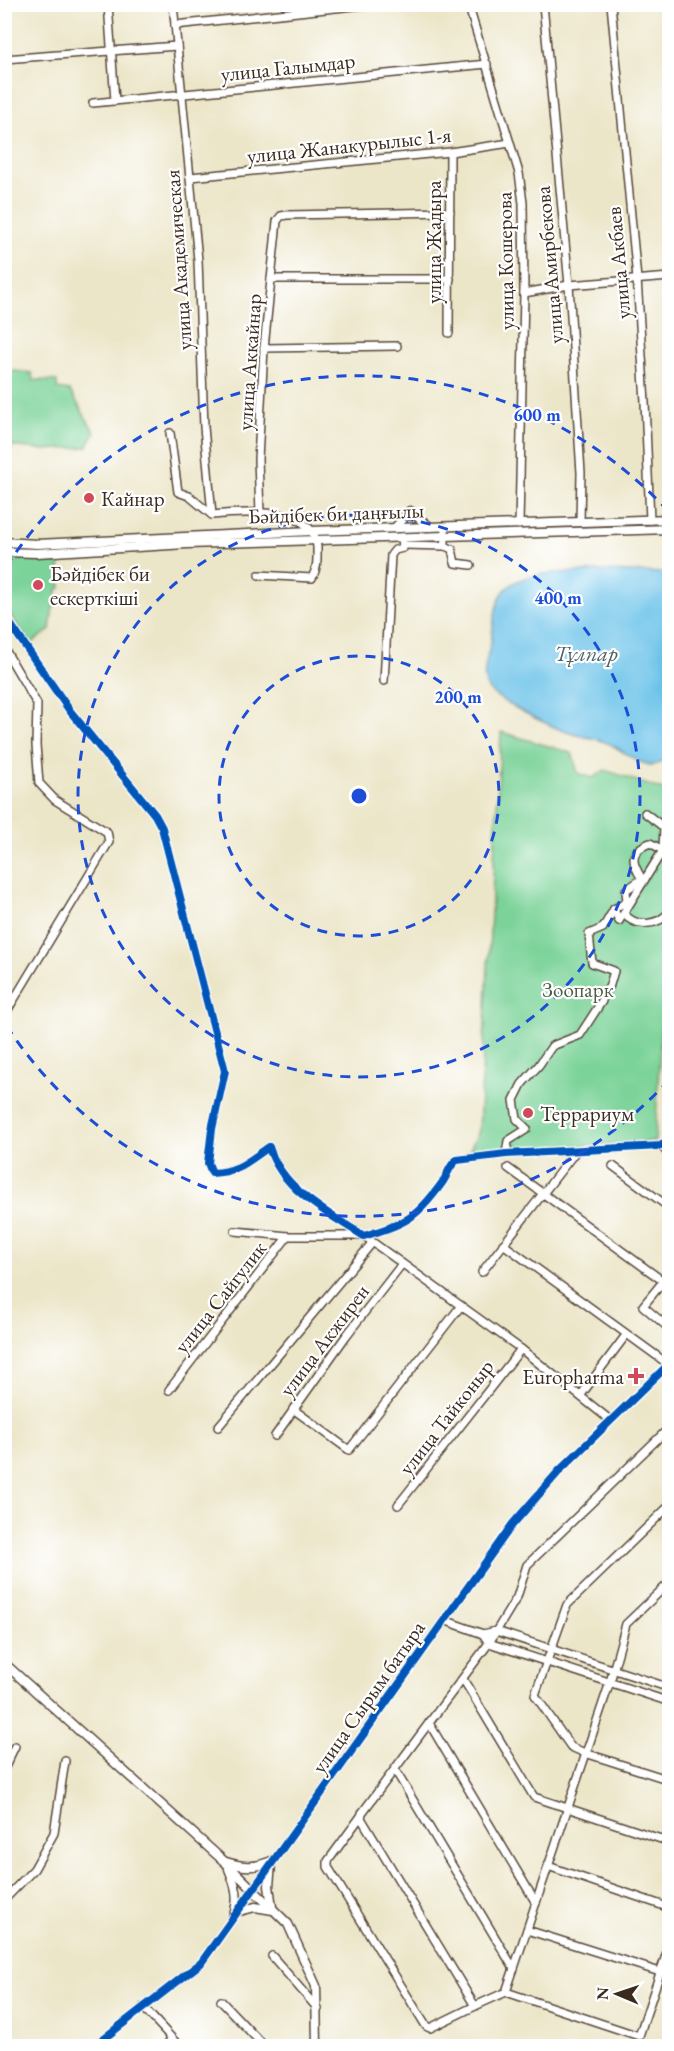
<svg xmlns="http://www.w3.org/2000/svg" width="674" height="2051" font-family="'EB Garamond',serif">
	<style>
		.green { fill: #7bd399; stroke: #5b7e5c; stroke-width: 1.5 }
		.water { fill: #6cc3e9; stroke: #547684; stroke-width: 1.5 }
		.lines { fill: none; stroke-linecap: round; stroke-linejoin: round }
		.minor-casing { stroke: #564638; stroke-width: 10 }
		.major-casing { stroke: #564638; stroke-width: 11 }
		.minor { stroke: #fff; stroke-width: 7 }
		.major { stroke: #fff; stroke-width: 8 }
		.cycleway-casing { stroke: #fff; stroke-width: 11 }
		.cycleway { stroke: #0057b8; stroke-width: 8 }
		.ring { fill: none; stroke: #1d4ed8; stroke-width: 3; stroke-dasharray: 10 8 }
		.poi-dot { fill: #d1495b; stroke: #fff; stroke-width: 2 }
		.labels { text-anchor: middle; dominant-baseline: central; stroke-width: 4.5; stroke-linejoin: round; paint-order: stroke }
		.street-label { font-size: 21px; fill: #3b2a1e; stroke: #fff }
		.poi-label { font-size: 21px; fill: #3b2a1e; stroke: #fff; text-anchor: start }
		.park-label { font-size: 21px; fill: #4e5d43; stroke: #fff }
		.water-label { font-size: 22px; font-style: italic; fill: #4c6065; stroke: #fff }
		.centre { fill: #1d4ed8; stroke: #fff; stroke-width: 3 }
		.ring-label { font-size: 18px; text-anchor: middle; font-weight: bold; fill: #1d4ed8; stroke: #fff; stroke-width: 4.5; stroke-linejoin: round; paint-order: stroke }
	</style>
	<rect width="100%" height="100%" fill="#fff"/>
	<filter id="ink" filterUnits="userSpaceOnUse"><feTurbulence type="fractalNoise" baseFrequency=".0167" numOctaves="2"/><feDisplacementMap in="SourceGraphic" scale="12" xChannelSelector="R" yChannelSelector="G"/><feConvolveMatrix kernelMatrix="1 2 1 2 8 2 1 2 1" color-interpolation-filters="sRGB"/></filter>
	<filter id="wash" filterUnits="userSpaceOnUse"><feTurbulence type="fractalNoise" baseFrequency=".008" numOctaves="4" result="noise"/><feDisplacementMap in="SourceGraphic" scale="24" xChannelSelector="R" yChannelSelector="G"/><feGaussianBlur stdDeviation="1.35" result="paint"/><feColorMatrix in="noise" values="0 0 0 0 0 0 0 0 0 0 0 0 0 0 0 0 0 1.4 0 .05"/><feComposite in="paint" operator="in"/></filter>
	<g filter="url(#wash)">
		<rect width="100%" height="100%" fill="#ece6c9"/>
		<g class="green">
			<path d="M 5,370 L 32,373 L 33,380 L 57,381 L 57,389 L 70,391 L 95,433 L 87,447 L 44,450 L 5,445 Z"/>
			<path d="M 4,556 L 59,562 L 61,588 L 57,589 L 56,606 L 53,607 L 50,630 L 30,644 L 5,607 Z"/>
			<path d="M 501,732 L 572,753 L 578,773 L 593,778 L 605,770 L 669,792 L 669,1015 L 661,1028 L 655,1141 L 468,1153 L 479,1131 Z"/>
		</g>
		<path class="water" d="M 600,571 L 669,573 L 669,756 C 664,761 657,765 650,765 C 636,763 622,750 610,744 C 597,738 583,737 570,733 C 554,728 494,700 487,687 C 481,675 488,654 491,642 C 493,629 494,614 498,602 C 510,566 569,574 600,571 Z"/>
	</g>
	<g filter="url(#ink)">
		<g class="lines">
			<g class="minor-casing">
				<g id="minor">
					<path d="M 108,4 L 115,101"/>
					<path d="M 173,4 L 198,260 L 204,427 L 212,515"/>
					<path d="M 468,4 L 519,173 L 523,203 L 524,293 L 519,525"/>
					<path d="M 543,4 L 569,285 L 581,473 L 580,522"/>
					<path d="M 611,4 L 637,279 L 645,402 L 650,520"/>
					<path d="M 175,25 L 373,4"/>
					<path d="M 4,59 L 177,46"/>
					<path d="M 93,103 L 487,64"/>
					<path d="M 190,177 L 450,152 L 510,143"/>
					<path d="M 271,279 L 450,279"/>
					<path d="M 524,293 L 569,285 L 670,277"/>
					<path d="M 449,333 L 450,152"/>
					<path d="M 264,348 L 397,346"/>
					<path d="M 170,433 L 178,492 L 189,496 L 212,515 C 242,513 314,503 317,547 C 317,560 318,567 312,578 L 259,575"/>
					<path d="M 260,513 L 258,459 L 264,348 L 277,221 L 281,216 L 287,215 L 450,212"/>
					<path d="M 445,527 L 445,546 L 452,549 L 455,563 L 471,565"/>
					<path d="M 403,545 L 445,546"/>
					<path d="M 4,615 L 70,711 L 155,815 L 162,828 L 225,1071 L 212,1129 L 208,1163 L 212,1173 C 239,1172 248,1161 269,1147 C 282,1190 329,1214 364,1236 C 406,1223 416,1219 442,1183 C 448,1175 449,1165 457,1160 L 506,1154 L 661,1146 L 670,1137"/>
					<path d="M 4,648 L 37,704 L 36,745 L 39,783 L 55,800 L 107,832 L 109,842 L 4,1016"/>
					<path d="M 384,681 L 391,555 L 395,550 L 403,548 L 402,537"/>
					<path d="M 645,813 L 670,832"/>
					<path d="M 664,828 L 663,850 L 670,872"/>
					<path d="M 650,843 L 663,850 L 619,921 L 614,909 L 627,902 L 626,890 L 642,879 C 631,862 629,851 650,843 Z"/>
					<path d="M 670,886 L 670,888"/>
					<path d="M 624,914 C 636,928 659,926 670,911"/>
					<path d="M 661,1146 L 670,1155"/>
					<path d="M 506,1154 L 508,1141 L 527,1129 L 517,1119 L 514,1100 L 522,1084 L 539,1065 L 552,1046 L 580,1035 L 602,1001 L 602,992 L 609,988 L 614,971 L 592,963 L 589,934 L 603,928 L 614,909"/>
					<path d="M 613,1166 L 670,1208"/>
					<path d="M 508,1168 L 663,1281"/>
					<path d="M 235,1231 L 288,1236"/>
					<path d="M 503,1244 L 668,1364"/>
					<path d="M 482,1272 L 576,1151"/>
					<path d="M 670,1273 L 643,1306 L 670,1329"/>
					<path d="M 169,1390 L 288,1236 L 364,1236 L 521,1349 L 610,1420"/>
					<path d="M 581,1395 L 626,1335"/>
					<path d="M 293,1409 L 349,1450 L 460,1307"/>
					<path d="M 218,1427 L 372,1243"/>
					<path d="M 275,1436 L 346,1336 L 402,1264"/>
					<path d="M 398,1505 L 521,1349"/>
					<path d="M 670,1505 L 567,1605 L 535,1695 L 571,1747 L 585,1753 L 670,1780"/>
					<path d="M 670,1582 L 626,1624 L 610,1682 L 506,1992 L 639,2036 L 670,1943"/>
					<path d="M 444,1620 L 483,1634 L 496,1631 L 670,1688"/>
					<path d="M 483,1634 L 489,1643 L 670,1702"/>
					<path d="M 463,1679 L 534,1797 L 670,1842"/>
					<path d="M 429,1723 L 362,1813 L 361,1818 L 475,2006 L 506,1992"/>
					<path d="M 4,1769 L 15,1746"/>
					<path d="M 395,1770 L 514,1969"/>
					<path d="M 361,1816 L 328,1861 L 328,1867 L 426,2026 L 430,2028 L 475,2006"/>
					<path d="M 548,1866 L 670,1908"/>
					<path d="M 4,1900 L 34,1869 L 54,1833 L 65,1761"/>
					<path d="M 536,1903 L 429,1723 L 489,1643 L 517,1597 L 527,1565 L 670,1427"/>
					<path d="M 527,1930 L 660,1972"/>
					<path d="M 272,1956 L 318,2009"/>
					<path d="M 221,2001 L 264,2046"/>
					<path d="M 143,2007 L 179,2046"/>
					<path d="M 94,2046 L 201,1963 L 512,1525 L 560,1470 L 670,1363"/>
					<path d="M 165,2046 L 172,2039"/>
				</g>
			</g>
			<g class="major-casing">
				<g id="major">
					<path d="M 395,528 L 410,511 L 430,527"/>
					<path d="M 4,542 L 37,544 L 311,531 L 670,519"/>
					<path d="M 4,552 L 37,553 L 187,544 L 670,529"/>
					<path d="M 4,1663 L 226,1863 L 288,1924 L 316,1986 L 317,2046"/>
					<path d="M 226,1862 C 245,1868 256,1868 274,1860"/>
					<path d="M 271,1864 L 269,1886 L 272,1907"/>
					<path d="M 229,1869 C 236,1886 240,1899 233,1917"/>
					<path d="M 236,1912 L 255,1907 L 273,1910"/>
				</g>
			</g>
			<use href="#minor" class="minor"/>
			<use href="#major" class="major"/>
			<g class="cycleway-casing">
				<g id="cycleway">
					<path d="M 4,615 L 70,711 L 155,815 L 162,828 L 225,1071 L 212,1129 L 208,1163 L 212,1173 C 239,1172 248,1161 269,1147 C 282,1190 329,1214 364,1236 C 406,1223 416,1219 442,1183 C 448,1175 449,1165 457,1160 L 506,1154 L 661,1146 L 670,1137"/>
					<path d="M 94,2046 L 201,1963 L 512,1525 L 560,1470 L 670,1363"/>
				</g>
			</g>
			<use href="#cycleway" class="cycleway"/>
		</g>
	</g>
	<g class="ring">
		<circle cx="359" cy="796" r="140"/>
		<circle cx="359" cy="796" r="281"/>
		<path d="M669 1080A421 421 0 0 1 6 1025M6 567A421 421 0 0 1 669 512"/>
	</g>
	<g class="poi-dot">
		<circle cx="89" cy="498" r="6"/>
		<circle cx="38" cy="585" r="6"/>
		<circle cx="528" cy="1113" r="6"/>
		<path d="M633 1367h6v6h6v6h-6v6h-6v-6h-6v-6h6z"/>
	</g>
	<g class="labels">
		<g class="street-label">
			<text transform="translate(288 67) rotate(-6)">улица Галымдар</text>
			<text transform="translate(349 145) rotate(-6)">улица Жанакурылыс 1-я</text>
			<text transform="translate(433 242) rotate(-90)">улица Жадыра</text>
			<text transform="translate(178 260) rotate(-94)">улица Академическая</text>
			<text transform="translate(505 261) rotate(-91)">улица Кошерова</text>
			<text transform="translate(618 263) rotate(-95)">улица Акбаев</text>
			<text transform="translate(549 265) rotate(-95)">улица Амирбекова</text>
			<text transform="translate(249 362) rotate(-86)">улица Аккайнар</text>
			<text transform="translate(336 513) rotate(-2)">Бәйдібек би даңғылы</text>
			<text transform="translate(220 1297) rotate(-52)">улица Сайгулик</text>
			<text transform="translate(324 1340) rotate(-53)">улица Акжирен</text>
			<text transform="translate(446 1417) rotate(-52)">улица Тайконыр</text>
			<text transform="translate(368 1697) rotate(-55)">улица Сырым батыра</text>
		</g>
		<g class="poi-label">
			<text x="101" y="498">Кайнар</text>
			<text x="50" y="573">Бәйдібек би<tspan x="50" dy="24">ескерткіші</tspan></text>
			<text x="540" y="1113">Террариум</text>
			<text x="624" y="1376" text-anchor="end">Europharma</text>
		</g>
		<g class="park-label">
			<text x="578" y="989">Зоопарк</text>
		</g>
		<g class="water-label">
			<text x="586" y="653">Тұлпар</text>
		</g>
	</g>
	<circle cx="359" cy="796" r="9" class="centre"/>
	<g class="ring-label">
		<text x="537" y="421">600 m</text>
		<text x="558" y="604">400 m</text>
		<text x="458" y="703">200 m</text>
	</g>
	<rect width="674" height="2051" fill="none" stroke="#fff" stroke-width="24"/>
	<g transform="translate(617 1994) rotate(272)" stroke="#ffffff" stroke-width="4.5" paint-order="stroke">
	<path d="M0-4.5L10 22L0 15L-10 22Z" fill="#3b2a1e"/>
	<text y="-9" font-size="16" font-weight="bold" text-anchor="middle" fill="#3b2a1e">N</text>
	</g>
</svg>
